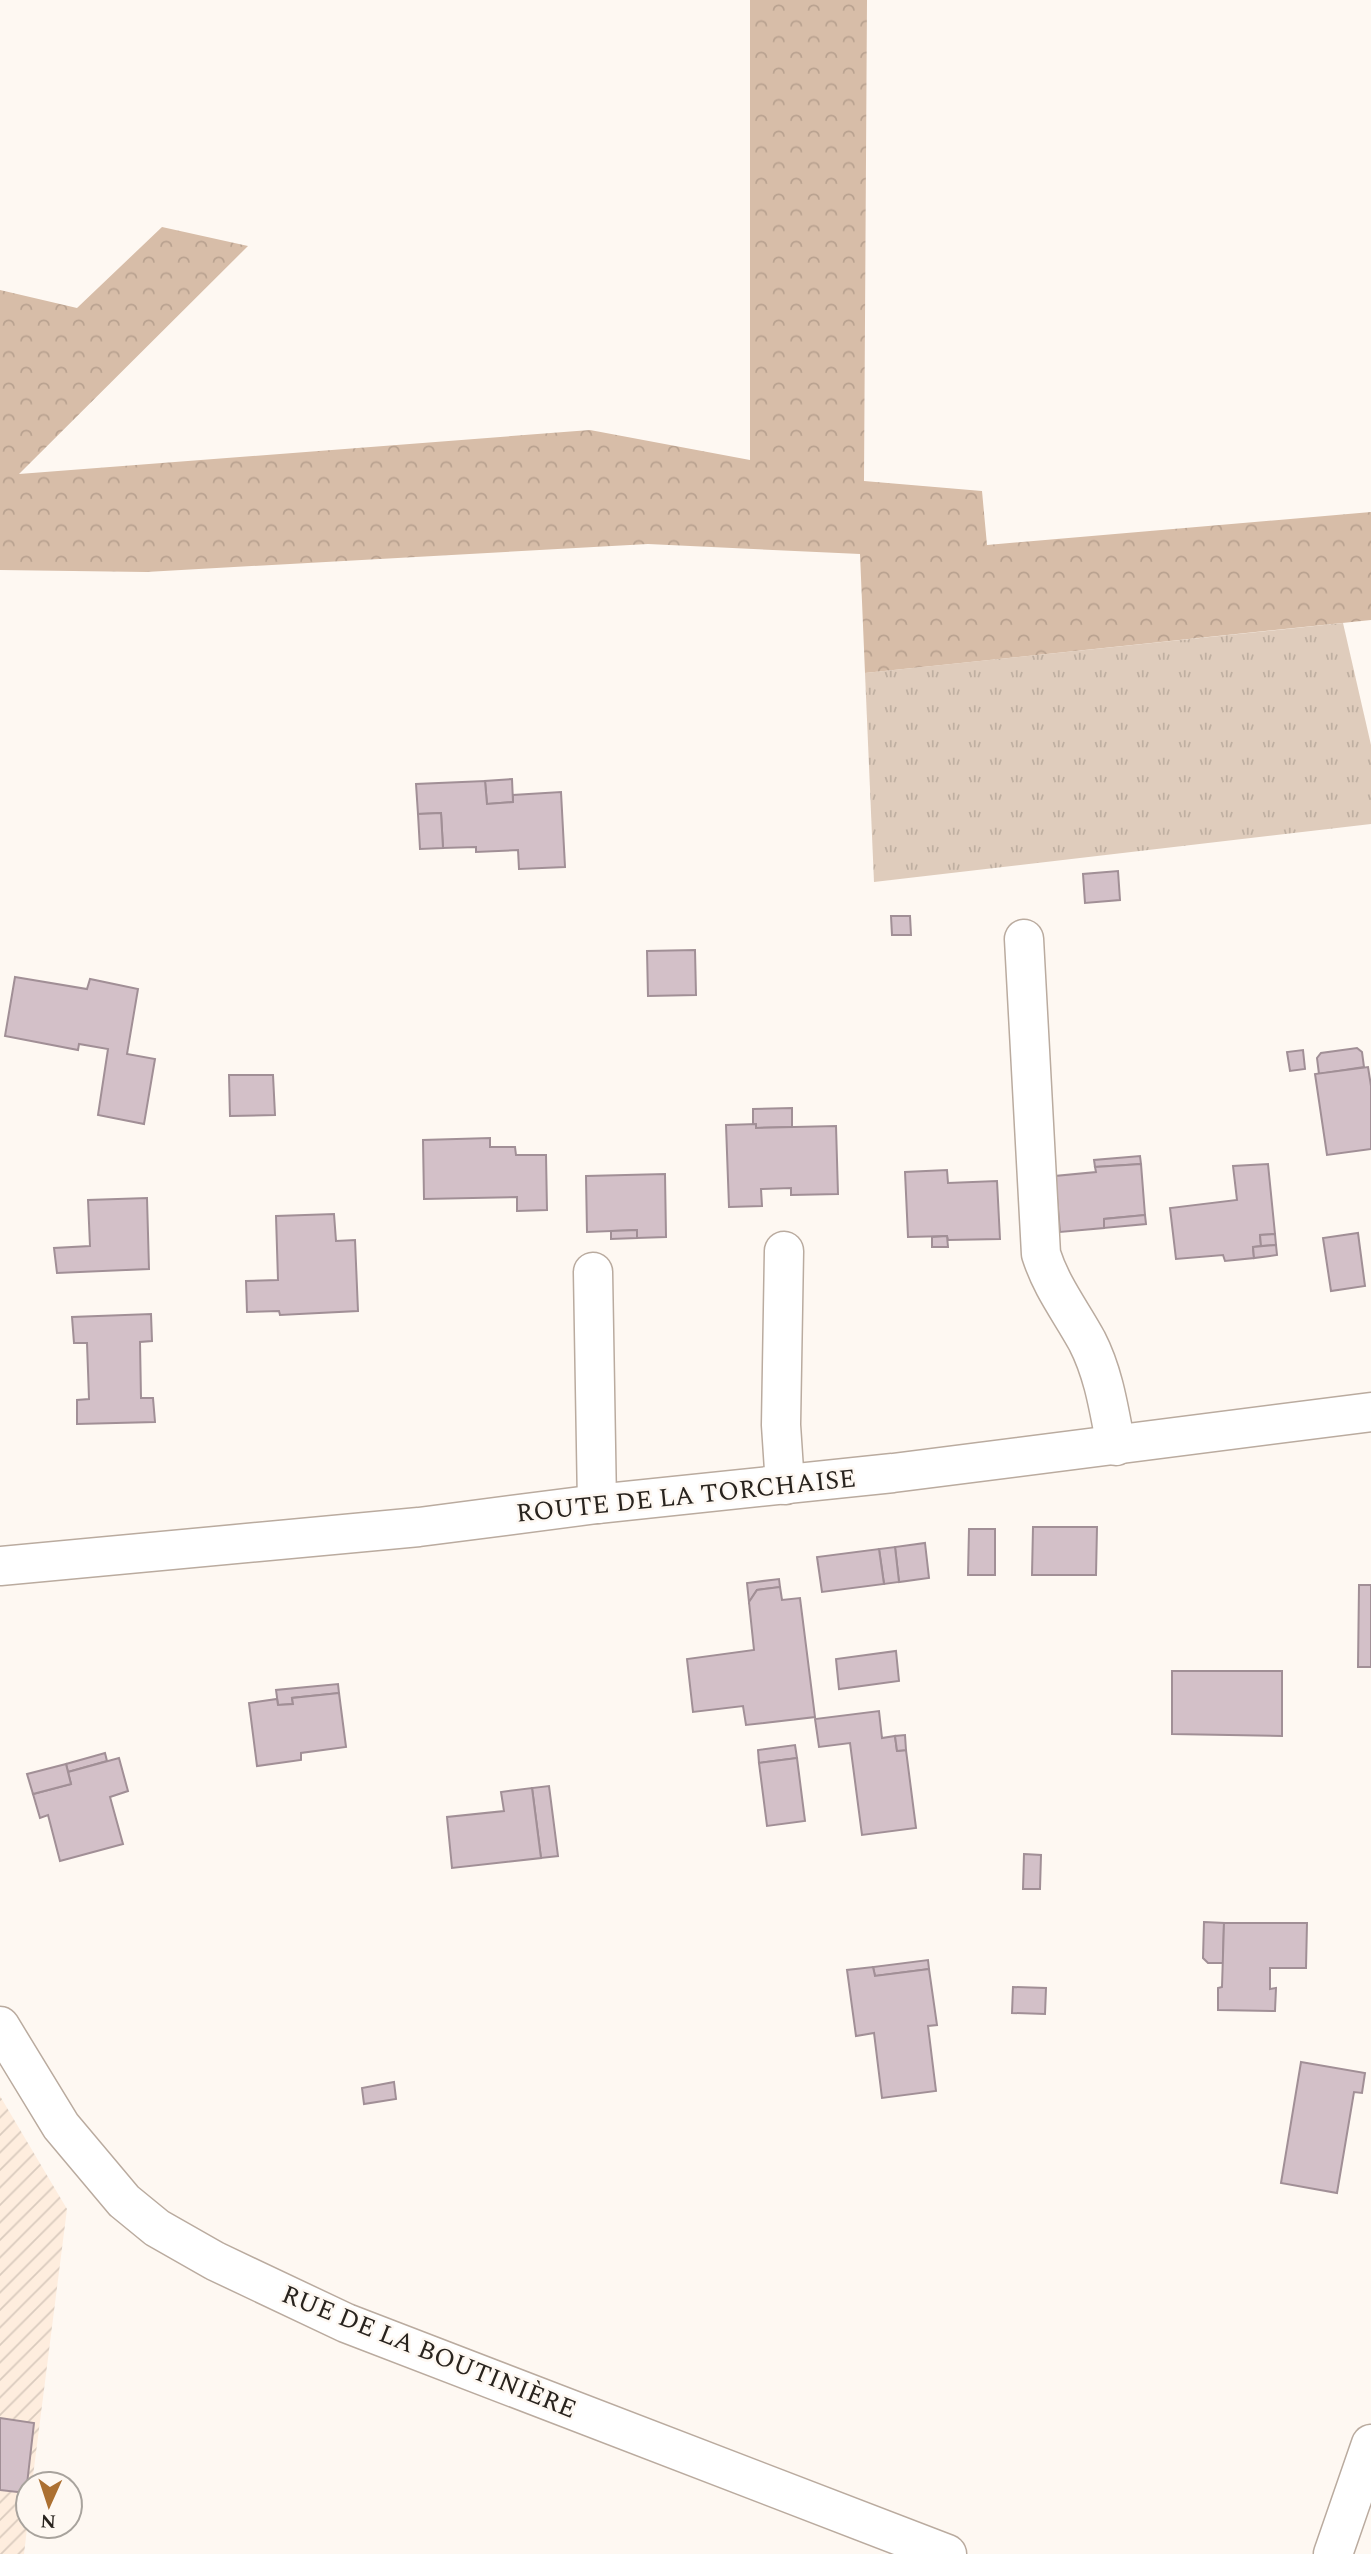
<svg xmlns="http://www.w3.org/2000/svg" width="1371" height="2554" font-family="Spectral,serif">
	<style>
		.industrial { fill: url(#industrial-furrows) }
		.grass { fill: url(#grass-tufts) }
		.forest { fill: url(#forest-crowns) }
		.building { fill: #d3c0c8; stroke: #a18f96; stroke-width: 2 }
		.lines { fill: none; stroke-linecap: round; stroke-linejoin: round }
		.minor-casing { stroke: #baab9f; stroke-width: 41 }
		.major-casing { stroke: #baab9f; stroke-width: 41 }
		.minor { stroke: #fff; stroke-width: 38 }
		.major { stroke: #fff; stroke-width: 38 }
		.labels { text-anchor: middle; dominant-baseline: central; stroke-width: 5; stroke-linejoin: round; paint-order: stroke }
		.street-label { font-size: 26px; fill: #28231e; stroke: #fef8f2 }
	</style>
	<defs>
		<pattern id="industrial-furrows" width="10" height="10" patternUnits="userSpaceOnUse" patternTransform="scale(1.75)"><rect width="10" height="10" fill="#feedde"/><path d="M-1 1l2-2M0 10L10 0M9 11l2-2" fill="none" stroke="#dacbbe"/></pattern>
		<pattern id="grass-tufts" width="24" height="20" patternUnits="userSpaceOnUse" patternTransform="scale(1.75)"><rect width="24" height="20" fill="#dfccbc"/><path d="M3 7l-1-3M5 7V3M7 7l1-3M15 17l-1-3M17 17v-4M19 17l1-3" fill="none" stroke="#bfafa1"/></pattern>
		<pattern id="forest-crowns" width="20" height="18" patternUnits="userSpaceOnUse" patternTransform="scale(1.75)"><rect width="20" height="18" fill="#d7bda8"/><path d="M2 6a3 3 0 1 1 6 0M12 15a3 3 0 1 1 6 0" fill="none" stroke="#b9a290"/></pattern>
	</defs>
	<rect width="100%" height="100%" fill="#fef8f2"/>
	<path class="industrial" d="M 0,2096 L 67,2209 L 32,2484 L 28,2484 L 28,2520 L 24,2554 L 0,2554 Z"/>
	<path class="grass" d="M 1343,623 L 1371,745 L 1371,824 L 874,882 L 865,673 Z"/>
	<path class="forest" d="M 750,0 L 867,0 L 864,481 L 982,491 L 987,545 L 1371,512 L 1371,620 L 865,673 L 860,554 L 648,544 L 146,572 L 0,570 L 0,290 L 77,308 L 162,227 L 248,246 L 19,474 L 590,430 L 750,460 Z"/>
	<g class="building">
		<path d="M 512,779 L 513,802 L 487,804 L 485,781 Z"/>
		<path d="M 485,781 L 487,804 L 513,802 L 513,795 L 561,792 L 565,867 L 519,869 L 518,850 L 476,852 L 476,847 L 443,848 L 441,813 L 418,814 L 416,784 Z"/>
		<path d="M 441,813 L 443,848 L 420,849 L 418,814 Z"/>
		<path d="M 1118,871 L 1120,900 L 1085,903 L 1083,874 Z"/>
		<path d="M 891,916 L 910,916 L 911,935 L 892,935 Z"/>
		<path d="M 695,950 L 696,995 L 648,996 L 647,951 Z"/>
		<path d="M 15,977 L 87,989 L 90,979 L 138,989 L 127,1054 L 155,1059 L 144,1124 L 98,1115 L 108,1049 L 79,1044 L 78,1050 L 5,1036 Z"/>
		<path d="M 1357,1048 L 1362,1052 L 1364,1067 L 1319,1074 L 1317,1058 L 1321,1053 Z"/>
		<path d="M 1303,1050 L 1305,1069 L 1290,1071 L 1287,1052 Z"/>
		<path d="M 1368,1067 L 1371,1086 L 1371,1149 L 1327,1155 L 1315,1074 Z"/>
		<path d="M 229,1075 L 273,1075 L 275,1115 L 230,1116 Z"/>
		<path d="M 792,1108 L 792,1127 L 756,1128 L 756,1124 L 753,1124 L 753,1109 Z"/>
		<path d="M 756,1124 L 756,1128 L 836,1126 L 838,1194 L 791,1195 L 791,1188 L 761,1189 L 762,1206 L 729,1207 L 726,1125 Z"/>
		<path d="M 490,1138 L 490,1147 L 515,1147 L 516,1155 L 546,1155 L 547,1210 L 517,1211 L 517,1197 L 424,1199 L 423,1140 Z"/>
		<path d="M 1140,1156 L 1141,1164 L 1095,1167 L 1094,1160 Z"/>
		<path d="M 1141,1164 L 1145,1215 L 1104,1219 L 1104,1228 L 1060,1232 L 1055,1176 L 1096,1172 L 1095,1167 Z"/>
		<path d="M 1268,1164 L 1275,1234 L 1260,1235 L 1261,1246 L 1253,1247 L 1254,1258 L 1225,1261 L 1223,1255 L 1176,1259 L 1170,1208 L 1237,1200 L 1233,1166 Z"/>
		<path d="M 947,1170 L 948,1183 L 997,1181 L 1000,1239 L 948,1240 L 947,1236 L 908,1237 L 905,1172 Z"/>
		<path d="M 665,1174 L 666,1237 L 637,1238 L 637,1230 L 587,1232 L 586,1176 Z"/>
		<path d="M 147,1198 L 149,1269 L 57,1273 L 54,1248 L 90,1246 L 88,1200 Z"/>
		<path d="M 334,1214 L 336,1241 L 355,1240 L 358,1311 L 280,1315 L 279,1311 L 247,1312 L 246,1281 L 278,1280 L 276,1216 Z"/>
		<path d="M 1145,1215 L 1146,1224 L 1104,1228 L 1104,1219 Z"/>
		<path d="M 637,1230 L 637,1238 L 611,1239 L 611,1231 Z"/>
		<path d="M 1358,1233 L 1365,1286 L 1331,1291 L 1323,1238 Z"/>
		<path d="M 1275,1234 L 1276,1245 L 1261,1246 L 1260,1235 Z"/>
		<path d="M 947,1236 L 948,1247 L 932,1247 L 932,1237 Z"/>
		<path d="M 1276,1245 L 1277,1255 L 1254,1258 L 1253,1247 Z"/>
		<path d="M 151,1314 L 152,1341 L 140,1342 L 141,1398 L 153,1398 L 155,1422 L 77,1424 L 77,1400 L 89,1399 L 87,1343 L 74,1343 L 72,1317 Z"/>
		<path d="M 1033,1527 L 1097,1527 L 1096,1575 L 1032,1575 Z"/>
		<path d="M 969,1529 L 995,1529 L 995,1575 L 968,1575 Z"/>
		<path d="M 925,1543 L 929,1578 L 899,1582 L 895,1547 Z"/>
		<path d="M 895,1547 L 899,1582 L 884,1584 L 879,1549 Z"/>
		<path d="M 879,1549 L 884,1584 L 822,1592 L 817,1557 Z"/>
		<path d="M 779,1579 L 780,1587 L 757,1590 L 749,1602 L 747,1583 Z"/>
		<path d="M 1359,1585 L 1371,1585 L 1371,1667 L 1358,1667 Z"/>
		<path d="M 780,1587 L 782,1600 L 800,1598 L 815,1717 L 746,1725 L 743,1706 L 693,1712 L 687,1659 L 754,1650 L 749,1602 L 757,1590 Z"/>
		<path d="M 896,1651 L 899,1681 L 839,1689 L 836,1659 Z"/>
		<path d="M 1172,1671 L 1282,1671 L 1282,1736 L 1172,1734 Z"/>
		<path d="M 338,1684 L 339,1693 L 292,1698 L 293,1704 L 278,1705 L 276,1690 Z"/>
		<path d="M 339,1693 L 346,1747 L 301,1753 L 301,1760 L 257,1766 L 249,1703 L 277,1699 L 278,1705 L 293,1704 L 292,1698 Z"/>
		<path d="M 879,1711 L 882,1738 L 895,1736 L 897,1751 L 906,1750 L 916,1828 L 862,1835 L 850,1743 L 819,1747 L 815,1719 Z"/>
		<path d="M 905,1735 L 906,1750 L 897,1751 L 895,1736 Z"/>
		<path d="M 795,1745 L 797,1758 L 759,1763 L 758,1750 Z"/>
		<path d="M 105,1753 L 107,1761 L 68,1772 L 66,1764 Z"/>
		<path d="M 119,1758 L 128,1791 L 110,1797 L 123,1844 L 60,1861 L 48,1815 L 40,1818 L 33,1794 L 71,1784 L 68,1772 Z"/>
		<path d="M 797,1758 L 805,1821 L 767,1826 L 759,1763 Z"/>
		<path d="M 66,1764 L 71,1784 L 33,1794 L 27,1774 Z"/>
		<path d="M 549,1786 L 558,1856 L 541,1858 L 532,1788 Z"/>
		<path d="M 532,1788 L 541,1858 L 452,1868 L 447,1817 L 504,1811 L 501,1792 Z"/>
		<path d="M 1024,1854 L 1041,1855 L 1040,1889 L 1023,1889 Z"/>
		<path d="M 1204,1922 L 1224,1923 L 1223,1963 L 1208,1963 L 1203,1958 Z"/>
		<path d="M 1224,1923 L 1307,1923 L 1306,1968 L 1270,1968 L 1270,1989 L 1276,1988 L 1275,2011 L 1218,2010 L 1218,1988 L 1222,1987 Z"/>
		<path d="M 928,1960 L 929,1969 L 875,1976 L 873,1967 Z"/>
		<path d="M 873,1967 L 875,1976 L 929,1969 L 937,2025 L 928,2026 L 936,2091 L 882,2098 L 874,2033 L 856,2036 L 847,1970 Z"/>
		<path d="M 1013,1987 L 1046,1988 L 1045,2014 L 1012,2013 Z"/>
		<path d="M 1301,2062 L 1365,2073 L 1362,2093 L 1354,2092 L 1337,2193 L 1281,2183 Z"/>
		<path d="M 394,2082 L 396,2099 L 364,2104 L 362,2088 Z"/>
		<path d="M 0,2418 L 34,2423 L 26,2493 L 0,2490 Z"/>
	</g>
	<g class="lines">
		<g class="minor-casing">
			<g id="minor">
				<path d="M 1024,939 L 1041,1254 C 1052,1288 1070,1310 1087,1341 C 1104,1374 1109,1410 1116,1446"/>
				<path d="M 784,1251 L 781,1425 L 785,1485"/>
				<path d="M 593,1272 L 597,1504"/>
				<path d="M 0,2026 L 61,2126 L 124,2201 L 157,2228 L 215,2261 L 346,2323 L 947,2554"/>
				<path d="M 1333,2554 L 1371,2444"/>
			</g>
		</g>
		<g class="major-casing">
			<path id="major" d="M 0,1566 L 419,1527 L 597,1504 L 893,1473 L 1371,1412"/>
		</g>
		<use href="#minor" class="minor"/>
		<use href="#major" class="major"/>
	</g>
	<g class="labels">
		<g class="street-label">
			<text transform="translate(686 1496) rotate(-6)">ROUTE DE LA TORCHAISE</text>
			<text transform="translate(429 2352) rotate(22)">RUE DE LA BOUTINIÈRE</text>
		</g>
	</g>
	<g transform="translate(49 2505) rotate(183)"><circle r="33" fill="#fef8f2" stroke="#a8a39d" stroke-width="2"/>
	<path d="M0-5L12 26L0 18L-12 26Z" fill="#ac7032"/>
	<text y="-10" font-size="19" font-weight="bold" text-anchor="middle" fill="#28231e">N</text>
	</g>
</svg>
